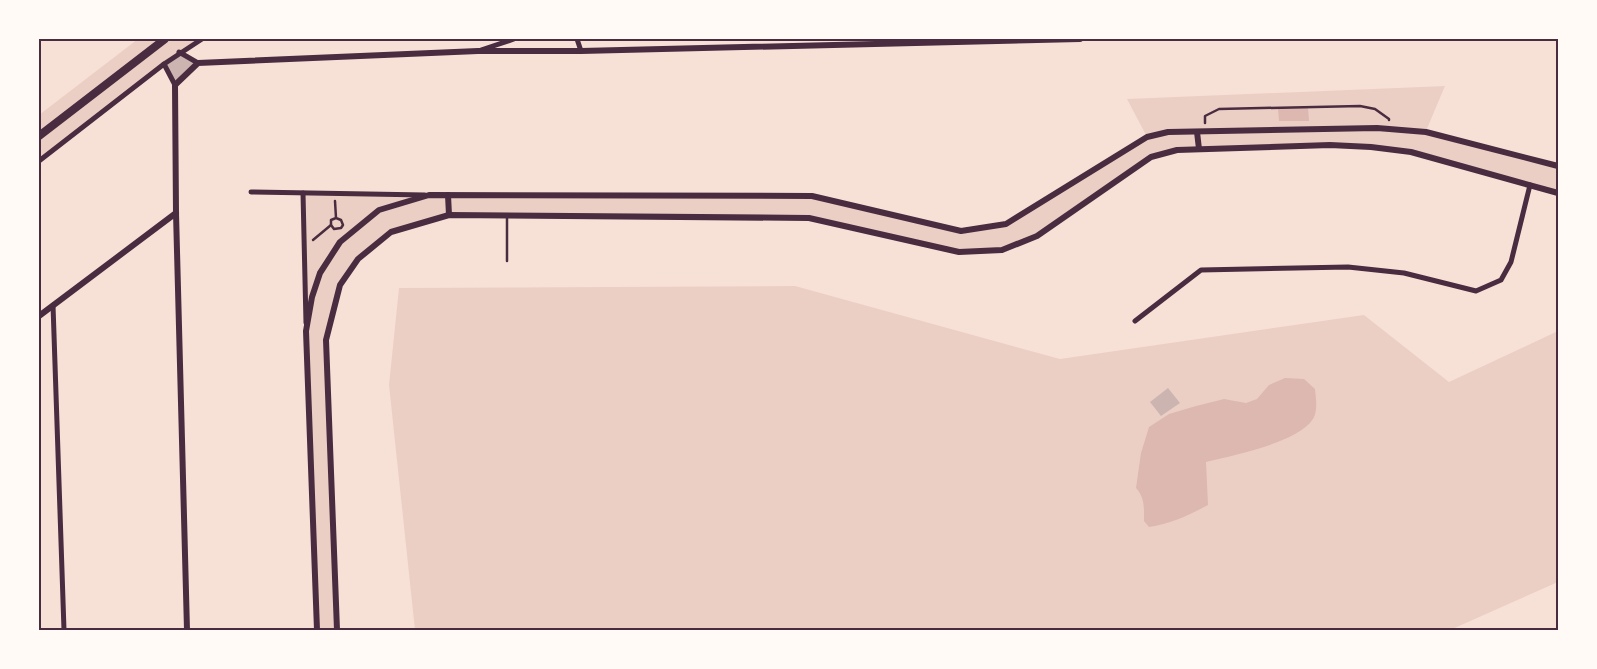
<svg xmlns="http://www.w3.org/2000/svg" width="1597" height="669" font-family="Georgia,serif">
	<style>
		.green { fill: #ebcfc5 }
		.water { fill: #dcb8b0 }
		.building { fill: #ccb4b1 }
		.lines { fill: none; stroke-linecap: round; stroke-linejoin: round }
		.path { stroke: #4a2c40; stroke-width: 2.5 }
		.service { stroke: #4a2c40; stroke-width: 2.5 }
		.minor { stroke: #4a2c40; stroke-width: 5 }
		.tertiary { stroke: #4a2c40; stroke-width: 6 }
		.secondary { stroke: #4a2c40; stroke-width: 8 }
		.neatline { fill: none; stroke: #4a2c40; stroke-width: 2 }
	</style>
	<rect width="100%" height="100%" fill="#f7e1d7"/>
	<g class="green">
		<path d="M 138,39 L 202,39 L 39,161 L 39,115 Z"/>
		<path d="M 1445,86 L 1426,131 L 1558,166 L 1558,192 L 1411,152 L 1371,147 L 1177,150 L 1151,157 L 1037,236 L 1002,250 L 959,252 L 809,218 L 449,215 L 391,232 L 358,259 L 340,285 L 326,340 L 337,630 L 317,630 L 303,193 L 812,196 L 961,231 L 1006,224 L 1147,137 L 1127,99 Z"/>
		<path d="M 795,286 L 1060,359 L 1364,315 L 1449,382 L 1558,331 L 1558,582 L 1450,630 L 415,630 L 389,385 L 399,288 Z"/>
	</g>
	<g class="water">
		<path d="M 1308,107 L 1309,121 L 1279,121 L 1278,108 Z"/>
		<path d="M 1285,378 L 1304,379 L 1315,389 C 1316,399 1318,410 1313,419 C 1297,443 1234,455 1206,462 L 1208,505 C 1189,515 1171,524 1149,527 L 1144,521 C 1144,508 1145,498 1136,488 L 1141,453 L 1149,427 L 1169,414 L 1196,406 L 1224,399 L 1246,403 L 1257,399 L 1269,385 Z"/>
	</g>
	<g class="building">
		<path d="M 180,54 L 196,64 L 176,83 L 165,64 Z"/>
		<path d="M 1168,388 L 1180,403 L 1161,416 L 1150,402 Z"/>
	</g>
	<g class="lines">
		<g class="path">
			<path d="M 1205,123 L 1205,116 L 1219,109 L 1360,106 L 1375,109 L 1389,119 L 1389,120"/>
			<path d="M 335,201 L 336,218 L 331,220 L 331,225 L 334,229 L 341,228 L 343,225 L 341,220 L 336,218"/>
			<path d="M 313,240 L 331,225"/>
		</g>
		<path class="service" d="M 507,217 L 507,261"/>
		<g class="minor">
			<path d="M 577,39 L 581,51"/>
			<path d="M 481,50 L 514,39"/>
			<path d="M 179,52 L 198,63"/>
			<path d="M 164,64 L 175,85"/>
			<path d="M 39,161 L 164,64 L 202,39"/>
			<path d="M 251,192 L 425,195"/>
			<path d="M 303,193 L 306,323"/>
			<path d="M 53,305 L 64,630"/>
			<path d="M 1135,321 L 1201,270 L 1348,267 L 1404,273 L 1476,291 L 1501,280 L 1511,262 L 1530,185"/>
		</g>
		<g class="tertiary">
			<path d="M 1197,132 L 1199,149"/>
			<path d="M 448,195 L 449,215"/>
			<path d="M 39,316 L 176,213"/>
			<path d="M 187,630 L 176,213 L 175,85 L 198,63 L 478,51 L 581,51 L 1080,39"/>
			<path d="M 317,630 L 306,331 L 312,297 L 320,273 L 340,242 L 379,210 L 429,195 L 812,196 L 961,231 L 1006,224 L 1147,137 L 1168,132 L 1377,128 L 1426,132 L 1558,166"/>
			<path d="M 337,630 L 326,340 L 340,285 L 358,259 L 391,232 L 449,215 L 809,218 L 959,252 L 1002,250 L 1037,236 L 1151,157 L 1177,150 L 1330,145 L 1371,147 L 1411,152 L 1558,193"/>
		</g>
		<path class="secondary" d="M 39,136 L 165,39"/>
	</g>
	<rect width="1597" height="669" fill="none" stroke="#fffaf5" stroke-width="80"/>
	<rect x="40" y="40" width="1517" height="589" class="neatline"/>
</svg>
